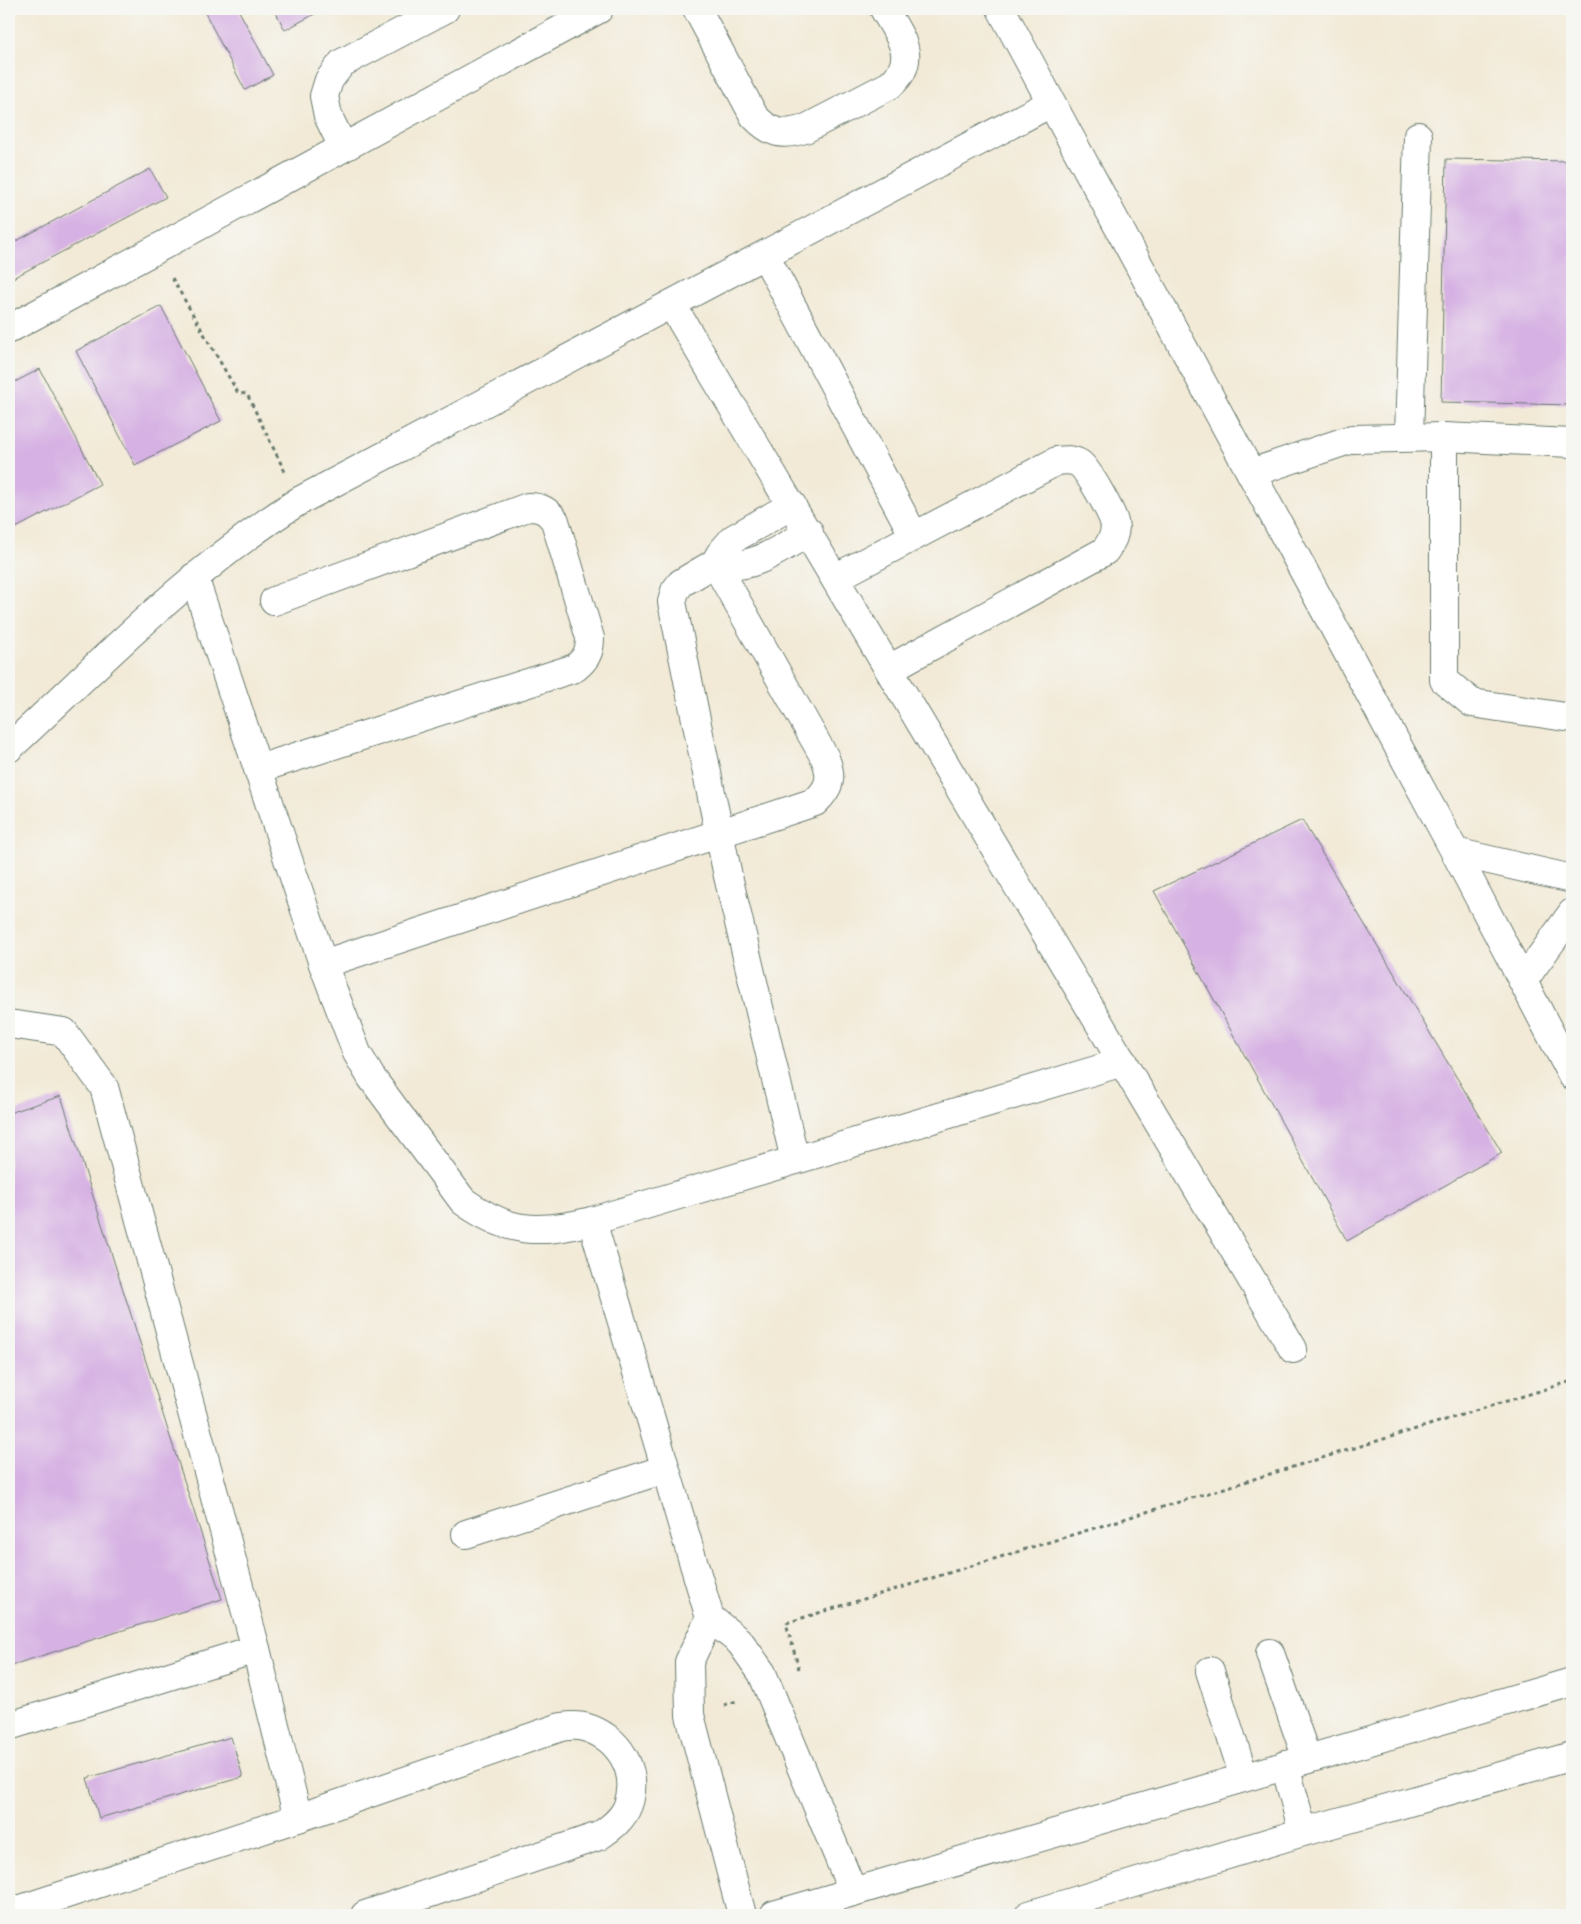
<svg xmlns="http://www.w3.org/2000/svg" width="1581" height="1924" font-family="'Gentium Book Plus',serif">
	<style>
		.building { fill: #d6b1e3 }
		.lines { fill: none; stroke-linecap: round; stroke-linejoin: round }
		.minor-casing { stroke: #697a6d; stroke-width: 30 }
		.path { stroke: #697a6d; stroke-width: 3; stroke-dasharray: 4 4; stroke-linecap: butt }
		.minor { stroke: #fff; stroke-width: 28 }
	</style>
	<rect width="100%" height="100%" fill="#f6f6f2"/>
	<filter id="ink" filterUnits="userSpaceOnUse"><feTurbulence type="fractalNoise" baseFrequency=".02" numOctaves="2"/><feDisplacementMap in="SourceGraphic" scale="10" xChannelSelector="R" yChannelSelector="G"/><feConvolveMatrix kernelMatrix="1 2 1 2 8 2 1 2 1" color-interpolation-filters="sRGB"/></filter>
	<filter id="wash" filterUnits="userSpaceOnUse"><feTurbulence type="fractalNoise" baseFrequency=".0096" numOctaves="4" result="noise"/><feDisplacementMap in="SourceGraphic" scale="20" xChannelSelector="R" yChannelSelector="G"/><feGaussianBlur stdDeviation="1.12" result="paint"/><feColorMatrix in="noise" values="0 0 0 0 0 0 0 0 0 0 0 0 0 0 0 0 0 1.4 0 .05"/><feComposite in="paint" operator="in"/></filter>
	<g filter="url(#wash)">
		<rect width="100%" height="100%" fill="#f2ead7"/>
		<g id="blocks">
			<g class="building">
				<path d="M 203,9 L 238,9 L 273,75 L 245,90 Z"/>
				<path d="M 274,9 L 324,9 L 285,30 Z"/>
				<path d="M 1446,159 L 1572,161 L 1572,405 L 1441,402 Z"/>
				<path d="M 150,169 L 166,197 L 9,280 L 9,245 Z"/>
				<path d="M 161,306 L 221,421 L 135,465 L 76,351 Z"/>
				<path d="M 40,369 L 100,484 L 14,529 L 9,518 L 9,385 Z"/>
				<path d="M 1302,820 L 1502,1153 L 1347,1241 L 1154,891 Z"/>
				<path d="M 61,1096 L 222,1599 L 9,1666 L 9,1113 Z"/>
				<path d="M 231,1737 L 243,1777 L 99,1818 L 87,1778 Z"/>
			</g>
		</g>
	</g>
	<g filter="url(#ink)">
		<use href="#blocks" fill-opacity="0" stroke="#697a6d" stroke-width="1"/>
		<g class="lines">
			<g class="minor-casing">
				<g id="minor">
					<path d="M 697,9 L 754,116 C 771,134 782,136 805,129 L 890,85 C 920,59 899,36 884,9"/>
					<path d="M 1001,9 L 1455,852 L 1572,1075"/>
					<path d="M 343,147 L 328,116 L 324,96 L 329,80 L 342,63 L 445,9"/>
					<path d="M 765,255 L 914,536"/>
					<path d="M 672,305 L 1293,1349"/>
					<path d="M 9,329 L 599,9"/>
					<path d="M 1409,437 L 1418,136"/>
					<path d="M 1444,437 L 1444,680 L 1472,703 L 1572,718"/>
					<path d="M 1251,473 L 1352,439 L 1444,437 L 1572,443"/>
					<path d="M 792,505 L 733,539 L 720,554 L 715,563 L 681,583 L 675,591 L 672,602 L 728,876 L 795,1160"/>
					<path d="M 715,563 C 750,573 779,549 809,532"/>
					<path d="M 194,577 L 323,964 L 357,1053 L 371,1077 L 463,1201 C 509,1234 538,1234 592,1221 L 1123,1062"/>
					<path d="M 835,578 L 1057,461 C 1065,460 1073,459 1080,464 C 1087,468 1112,513 1114,522 C 1117,533 1111,542 1105,551 L 889,669"/>
					<path d="M 9,748 C 102,662 191,569 299,501 L 1051,103"/>
					<path d="M 258,769 L 575,668 C 586,659 590,652 590,638 L 555,521 C 547,510 541,507 528,507 L 274,601"/>
					<path d="M 1455,852 L 1572,879"/>
					<path d="M 323,964 L 815,802 C 830,788 833,778 825,758 L 715,563"/>
					<path d="M 1523,981 L 1572,913"/>
					<path d="M 9,1024 L 64,1032 L 104,1087 L 256,1649 L 298,1818"/>
					<path d="M 592,1221 L 710,1618 L 740,1642 L 762,1673 L 853,1892"/>
					<path d="M 466,1534 L 665,1469"/>
					<path d="M 710,1618 L 689,1662 L 690,1715 L 742,1915"/>
					<path d="M 1270,1653 L 1307,1759"/>
					<path d="M 1210,1671 L 1244,1777"/>
					<path d="M 9,1726 L 256,1649"/>
					<path d="M 1285,1765 L 1303,1832"/>
					<path d="M 9,1913 L 298,1818 L 561,1727 C 568,1726 577,1725 584,1727 C 618,1736 640,1770 628,1805 C 623,1819 611,1828 599,1836 L 365,1915"/>
					<path d="M 774,1915 L 1572,1682"/>
					<path d="M 1029,1915 L 1303,1832 L 1572,1756"/>
				</g>
			</g>
			<g class="path">
				<path d="M 172,278 L 238,393 L 247,394 L 285,472"/>
				<path d="M 799,1669 L 786,1623 L 1572,1381"/>
				<path d="M 724,1705 L 737,1701"/>
			</g>
			<use href="#minor" class="minor"/>
		</g>
	</g>
	<rect width="1581" height="1924" fill="none" stroke="#f6f6f2" stroke-width="30"/>
</svg>
